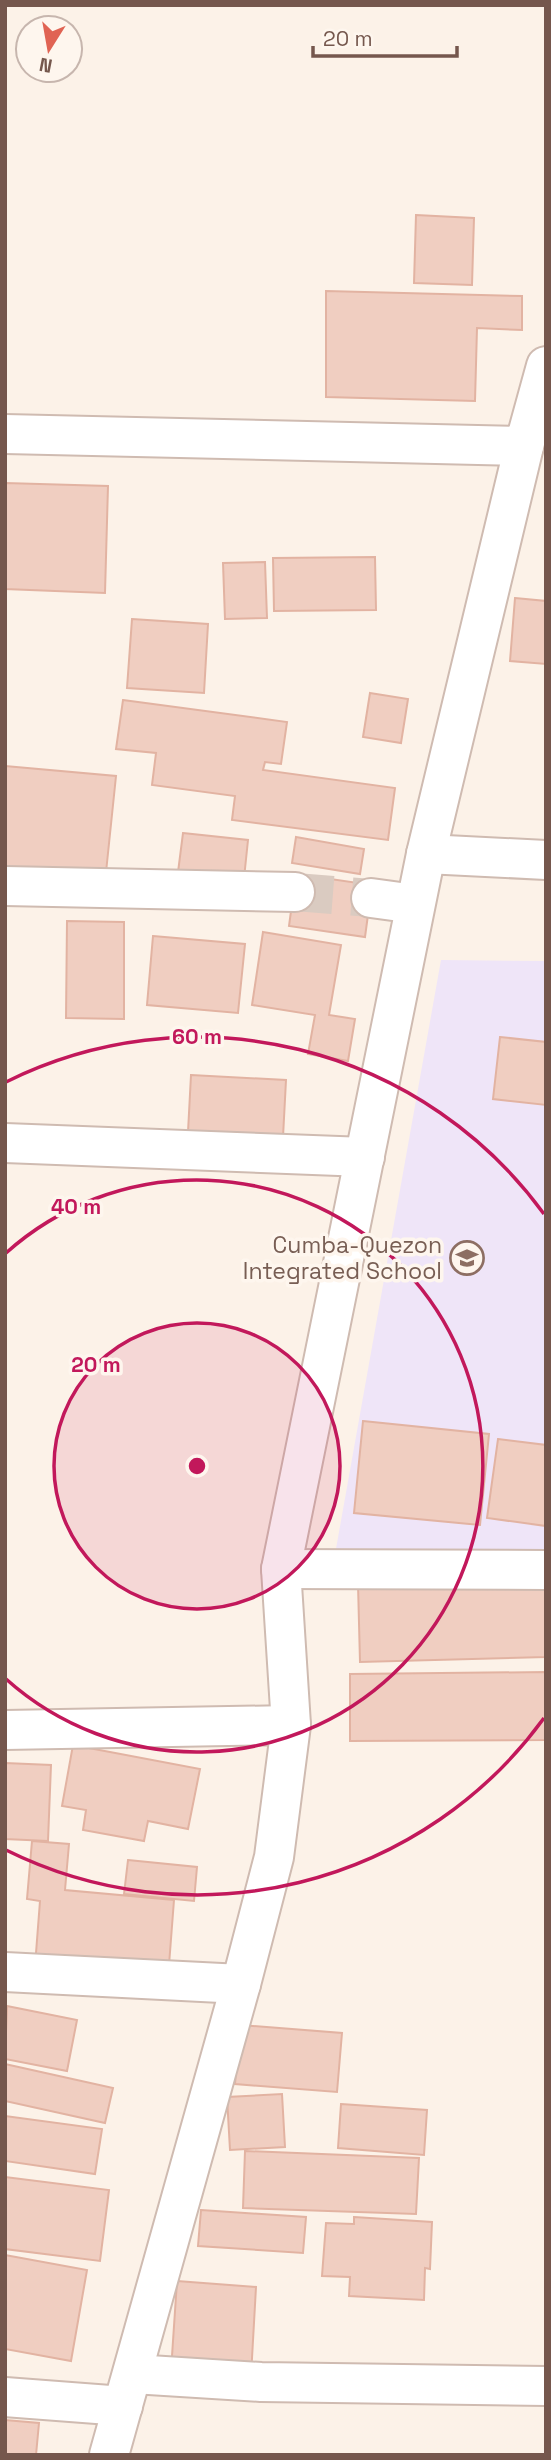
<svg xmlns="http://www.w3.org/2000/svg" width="551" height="2460" font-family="'Space Grotesk',sans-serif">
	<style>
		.education { fill: #efe5f8 }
		.building { fill: #f0cec1; stroke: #e2b3a2; stroke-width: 2 }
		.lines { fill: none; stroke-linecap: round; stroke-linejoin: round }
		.minor-tunnel { stroke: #dacbc1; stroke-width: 38; stroke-dasharray: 38 19; stroke-linecap: butt }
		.minor-casing { stroke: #cfbbb1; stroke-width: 42 }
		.minor { stroke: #fff; stroke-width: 38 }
		.ring { fill: none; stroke: #c2185b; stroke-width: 3.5 }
		.labels { text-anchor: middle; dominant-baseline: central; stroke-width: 7; stroke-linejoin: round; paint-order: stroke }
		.education-label { font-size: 23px; fill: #785e54; stroke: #fef6ee; text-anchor: end }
		.centre { fill: #c2185b; stroke: #fef6ee; stroke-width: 3.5 }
		.ring-label { font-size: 21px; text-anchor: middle; font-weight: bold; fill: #c2185b; stroke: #fef6ee; stroke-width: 7; stroke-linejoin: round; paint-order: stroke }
	</style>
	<rect width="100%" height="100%" fill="#fcf2e8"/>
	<path class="education" d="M 441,960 L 546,961 L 546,1556 L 334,1560 Z"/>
	<g class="building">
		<path d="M 416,215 L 474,218 L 472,285 L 414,283 Z"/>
		<path d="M 326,291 L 522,296 L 522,330 L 477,328 L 475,401 L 326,397 Z"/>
		<path d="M 5,483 L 108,486 L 105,593 L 5,589 Z"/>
		<path d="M 375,557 L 376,610 L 274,611 L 273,558 Z"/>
		<path d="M 265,562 L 267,618 L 225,619 L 223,563 Z"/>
		<path d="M 515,598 L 546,601 L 546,664 L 510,661 Z"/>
		<path d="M 132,619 L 208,624 L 204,693 L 127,688 Z"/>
		<path d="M 370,693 L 408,699 L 401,743 L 363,737 Z"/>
		<path d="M 123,700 L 287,722 L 281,764 L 265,762 L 263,770 L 395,788 L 388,840 L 232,820 L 235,796 L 152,785 L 156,753 L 116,749 Z"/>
		<path d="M 5,766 L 116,776 L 105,882 L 5,873 Z"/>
		<path d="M 183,833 L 248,840 L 243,888 L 177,880 Z"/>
		<path d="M 296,837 L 364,849 L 360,874 L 292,863 Z"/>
		<path d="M 296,874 L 372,885 L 365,937 L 289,926 Z"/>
		<path d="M 67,921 L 124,922 L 124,1019 L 66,1018 Z"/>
		<path d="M 263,932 L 341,945 L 329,1015 L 355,1019 L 348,1061 L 308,1054 L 315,1015 L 252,1005 Z"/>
		<path d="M 153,936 L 245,944 L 238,1013 L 147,1005 Z"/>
		<path d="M 500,1037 L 546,1042 L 546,1105 L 493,1099 Z"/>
		<path d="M 191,1075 L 286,1080 L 283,1137 L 188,1132 Z"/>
		<path d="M 363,1421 L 489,1434 L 480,1525 L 354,1513 Z"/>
		<path d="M 498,1439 L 546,1445 L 546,1526 L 487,1518 Z"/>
		<path d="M 546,1579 L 546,1657 L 360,1662 L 358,1584 Z"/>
		<path d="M 546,1672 L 546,1740 L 350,1741 L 350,1674 Z"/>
		<path d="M 73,1745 L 200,1769 L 188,1829 L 148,1821 L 144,1841 L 83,1830 L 86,1810 L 62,1806 Z"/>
		<path d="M 5,1763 L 51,1765 L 48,1841 L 5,1839 Z"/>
		<path d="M 32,1841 L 69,1844 L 65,1890 L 174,1900 L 168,1978 L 35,1966 L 40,1901 L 27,1899 Z"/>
		<path d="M 128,1860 L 197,1867 L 194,1901 L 124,1894 Z"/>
		<path d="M 7,2006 L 77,2020 L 67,2071 L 5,2059 Z"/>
		<path d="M 240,2025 L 342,2033 L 337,2092 L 235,2084 Z"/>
		<path d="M 5,2064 L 113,2088 L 105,2123 L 5,2101 Z"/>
		<path d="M 282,2094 L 285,2147 L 230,2150 L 227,2097 Z"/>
		<path d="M 341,2104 L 427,2110 L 424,2155 L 338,2148 Z"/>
		<path d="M 5,2116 L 102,2129 L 95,2174 L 5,2161 Z"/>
		<path d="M 245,2151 L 419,2158 L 416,2214 L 243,2208 Z"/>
		<path d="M 5,2177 L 109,2190 L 100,2261 L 5,2249 Z"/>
		<path d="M 201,2210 L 306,2217 L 303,2253 L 198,2246 Z"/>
		<path d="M 354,2217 L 432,2222 L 430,2269 L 425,2268 L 424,2300 L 349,2296 L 350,2277 L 322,2276 L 326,2223 L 354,2224 Z"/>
		<path d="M 5,2255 L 87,2270 L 71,2361 L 5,2349 Z"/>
		<path d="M 177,2281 L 256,2287 L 251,2376 L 171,2371 Z"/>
		<path d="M 5,2420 L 39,2423 L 36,2455 L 5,2455 Z"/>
	</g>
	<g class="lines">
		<path class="minor-tunnel" d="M 295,892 L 371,898"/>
		<g class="minor-casing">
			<g id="minor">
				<path d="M 5,434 L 524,446"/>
				<path d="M 426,854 L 546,860"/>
				<path d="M 5,886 L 295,892"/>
				<path d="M 371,898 L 415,904"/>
				<path d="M 5,1143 L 365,1157"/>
				<path d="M 281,1569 L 546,1570"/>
				<path d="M 5,1730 L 291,1725"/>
				<path d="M 5,1972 L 241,1984"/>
				<path d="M 133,2374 L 261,2382 L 546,2386"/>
				<path d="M 5,2397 L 123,2406"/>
				<path d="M 109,2455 L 241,1984 L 274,1857 L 291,1725 L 281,1569 L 426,854 L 524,446 L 546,366"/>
			</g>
		</g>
		<use href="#minor" class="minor"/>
	</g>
	<circle cx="197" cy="1466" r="143" fill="#c2185b" fill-opacity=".12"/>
	<g class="ring">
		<circle cx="197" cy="1466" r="143"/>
		<path d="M6 1253A286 286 0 1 1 6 1679"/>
		<path d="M544 1718A429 429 0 0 1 6 1850M6 1082A429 429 0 0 1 544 1214"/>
	</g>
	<defs>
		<g id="school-ring" transform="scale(1.75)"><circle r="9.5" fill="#fef6ee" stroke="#8d6e63" stroke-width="1.5"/><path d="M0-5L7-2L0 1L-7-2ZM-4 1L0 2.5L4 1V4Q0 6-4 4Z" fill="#8d6e63"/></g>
	</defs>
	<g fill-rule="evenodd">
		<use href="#school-ring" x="467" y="1258"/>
	</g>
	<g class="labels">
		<g class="education-label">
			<text x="442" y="1245">Cumba-Quezon<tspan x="442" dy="26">Integrated School</tspan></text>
		</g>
	</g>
	<circle cx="197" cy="1466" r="10" class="centre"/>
	<g class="ring-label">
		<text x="197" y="1044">60 m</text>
		<text x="76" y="1214">40 m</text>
		<text x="96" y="1372">20 m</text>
	</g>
	<rect width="551" height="2460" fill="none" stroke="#75574d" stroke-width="14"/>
	<g transform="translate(49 49) rotate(191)"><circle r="33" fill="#fef6ee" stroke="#c7b6ae" stroke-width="2"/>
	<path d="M0-5L12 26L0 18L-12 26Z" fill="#e06353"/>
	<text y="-10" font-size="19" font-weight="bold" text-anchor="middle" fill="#75574d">N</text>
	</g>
	<path d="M313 46v10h144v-10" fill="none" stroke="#75574d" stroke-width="3.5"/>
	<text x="323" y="46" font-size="21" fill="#75574d" stroke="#fef6ee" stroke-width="5" paint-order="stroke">20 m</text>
</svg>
